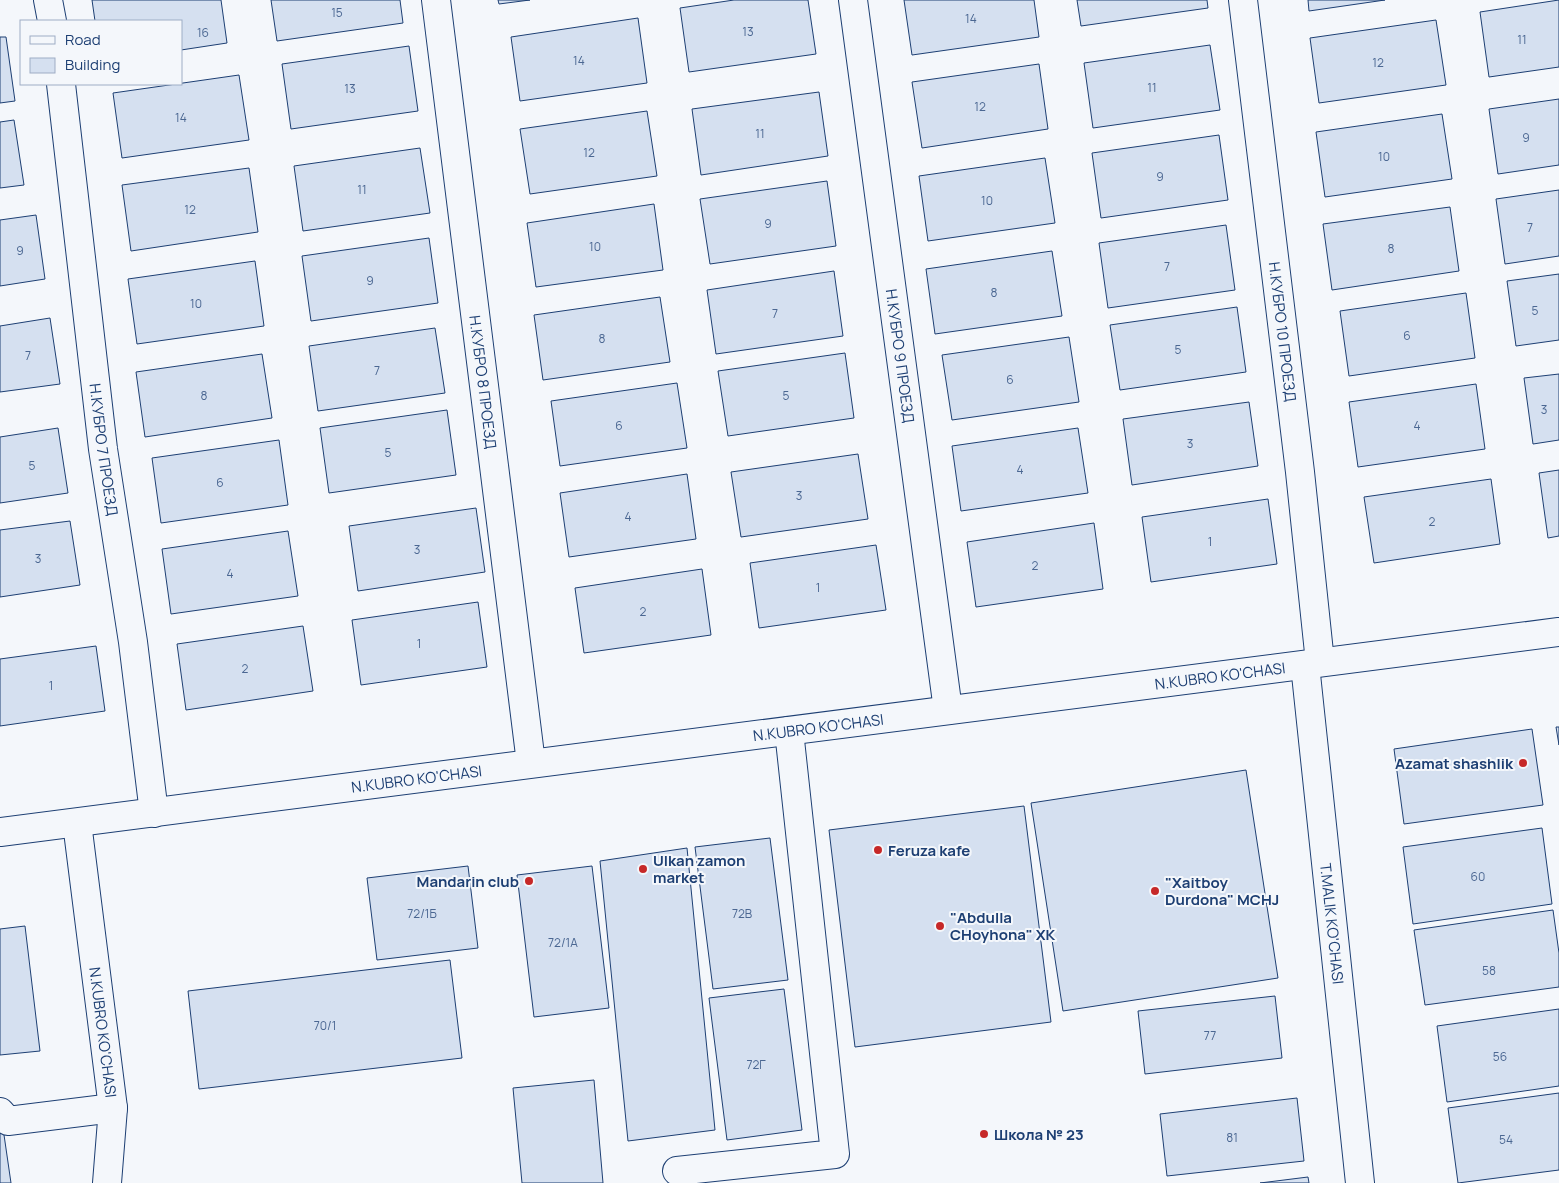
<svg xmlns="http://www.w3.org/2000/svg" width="1559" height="1183" font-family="Manrope,sans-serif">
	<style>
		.building { fill: #d5e0f0; stroke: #1d3f73 }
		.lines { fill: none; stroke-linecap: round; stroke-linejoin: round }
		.minor-casing { stroke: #1d3f73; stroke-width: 30 }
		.minor { stroke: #f4f7fb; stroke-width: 28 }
		.poi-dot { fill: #c62828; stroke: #f4f7fb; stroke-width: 2 }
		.labels { text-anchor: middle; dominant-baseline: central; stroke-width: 4; stroke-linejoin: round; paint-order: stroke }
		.number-label { font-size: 12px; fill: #4b6792 }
		.street-label { font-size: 15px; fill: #1d3f73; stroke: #f4f7fb }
		.poi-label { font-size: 15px; font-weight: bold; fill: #1d3f73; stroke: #f4f7fb; text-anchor: start }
	</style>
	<rect width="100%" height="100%" fill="#f4f7fb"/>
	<g class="building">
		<path d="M 92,0 L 221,0 L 227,43 L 181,50 L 181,21 L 95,21 Z"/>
		<path d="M 271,0 L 400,0 L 403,23 L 277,41 Z"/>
		<path d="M 498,0 L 530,0 L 499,4 Z"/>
		<path d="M 734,0 L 808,0 L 816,54 L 689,72 L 680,8 Z"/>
		<path d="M 904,0 L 1034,0 L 1039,37 L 912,55 Z"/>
		<path d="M 1077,0 L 1207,0 L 1208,8 L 1081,26 Z"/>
		<path d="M 1308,0 L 1385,0 L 1309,11 Z"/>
		<path d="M 1559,0 L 1559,67 L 1489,77 L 1480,12 Z"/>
		<path d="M 638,18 L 647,83 L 520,101 L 511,37 Z"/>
		<path d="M 1436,20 L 1446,85 L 1319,103 L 1310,38 Z"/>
		<path d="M 0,37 L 6,37 L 15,101 L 0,103 Z"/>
		<path d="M 1210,45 L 1220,110 L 1093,128 L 1084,63 Z"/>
		<path d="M 409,46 L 418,111 L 291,129 L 282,64 Z"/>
		<path d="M 1039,64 L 1048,129 L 922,148 L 912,82 Z"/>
		<path d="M 239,75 L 249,140 L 122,158 L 113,93 Z"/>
		<path d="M 819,92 L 828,156 L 701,175 L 692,109 Z"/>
		<path d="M 1559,99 L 1559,165 L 1498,174 L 1489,109 Z"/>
		<path d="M 647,111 L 657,176 L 530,194 L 520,129 Z"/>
		<path d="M 1442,114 L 1452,179 L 1325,197 L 1316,132 Z"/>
		<path d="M 14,120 L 24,185 L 0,188 L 0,122 Z"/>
		<path d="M 1219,135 L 1228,200 L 1101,218 L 1092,153 Z"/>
		<path d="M 420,148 L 430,213 L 303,231 L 294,166 Z"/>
		<path d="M 1045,158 L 1055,223 L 928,241 L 919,176 Z"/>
		<path d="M 249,168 L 258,232 L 131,251 L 122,185 Z"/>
		<path d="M 827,181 L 836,246 L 710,264 L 700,199 Z"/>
		<path d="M 1559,190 L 1559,256 L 1505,264 L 1496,199 Z"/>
		<path d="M 654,204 L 663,270 L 536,287 L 527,223 Z"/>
		<path d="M 1450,207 L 1459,271 L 1332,290 L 1323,224 Z"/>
		<path d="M 36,215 L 45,279 L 0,286 L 0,220 Z"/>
		<path d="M 1226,225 L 1235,290 L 1108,308 L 1099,243 Z"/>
		<path d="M 429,238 L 438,303 L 311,321 L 302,256 Z"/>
		<path d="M 1052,251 L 1062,316 L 935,334 L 926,269 Z"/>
		<path d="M 255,261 L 264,326 L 137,344 L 128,279 Z"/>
		<path d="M 834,271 L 843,336 L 716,354 L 707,290 Z"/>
		<path d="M 1559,274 L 1559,340 L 1516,346 L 1507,281 Z"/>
		<path d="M 1466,293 L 1475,358 L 1349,376 L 1340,311 Z"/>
		<path d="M 660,297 L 670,362 L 543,380 L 534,315 Z"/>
		<path d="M 1237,307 L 1246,372 L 1120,390 L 1110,325 Z"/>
		<path d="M 50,318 L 60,384 L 0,392 L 0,326 Z"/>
		<path d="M 435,328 L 445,393 L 318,411 L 309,346 Z"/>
		<path d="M 1069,337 L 1079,402 L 952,420 L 942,355 Z"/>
		<path d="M 845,353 L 854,418 L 728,436 L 718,371 Z"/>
		<path d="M 262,354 L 272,418 L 145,437 L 136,372 Z"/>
		<path d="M 1559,374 L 1559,440 L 1533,444 L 1524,378 Z"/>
		<path d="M 677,383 L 687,448 L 560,466 L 551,401 Z"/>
		<path d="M 1476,384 L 1485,449 L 1358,467 L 1349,402 Z"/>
		<path d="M 1249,402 L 1258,466 L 1132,485 L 1123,419 Z"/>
		<path d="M 447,410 L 456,475 L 329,493 L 320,428 Z"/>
		<path d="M 58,428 L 68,493 L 0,503 L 0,437 Z"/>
		<path d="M 1078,428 L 1088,493 L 961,511 L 952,446 Z"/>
		<path d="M 279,440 L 288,505 L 161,523 L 152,458 Z"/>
		<path d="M 858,454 L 868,519 L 741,537 L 731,472 Z"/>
		<path d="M 1559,470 L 1559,536 L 1548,538 L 1539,473 Z"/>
		<path d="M 687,474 L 696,539 L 569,557 L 560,493 Z"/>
		<path d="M 1491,479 L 1500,544 L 1374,563 L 1364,497 Z"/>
		<path d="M 1268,499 L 1277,564 L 1151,582 L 1142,517 Z"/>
		<path d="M 476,508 L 485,572 L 358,591 L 349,526 Z"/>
		<path d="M 70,521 L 80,585 L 0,597 L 0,530 Z"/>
		<path d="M 1094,523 L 1103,589 L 976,607 L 967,542 Z"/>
		<path d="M 288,531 L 298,596 L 171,614 L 162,549 Z"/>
		<path d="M 876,545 L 886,610 L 759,628 L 750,563 Z"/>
		<path d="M 702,569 L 711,635 L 584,653 L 575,588 Z"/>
		<path d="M 478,602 L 487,667 L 361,685 L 352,620 Z"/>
		<path d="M 303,626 L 313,691 L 186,710 L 177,644 Z"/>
		<path d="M 96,646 L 105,711 L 0,726 L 0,659 Z"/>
		<path d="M 1556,727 L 1559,727 L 1559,745 Z"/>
		<path d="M 1532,729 L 1543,805 L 1404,824 L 1394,749 Z"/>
		<path d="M 1246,770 L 1278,978 L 1063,1011 L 1031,803 Z"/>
		<path d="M 1024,806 L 1051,1022 L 855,1047 L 829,830 Z"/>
		<path d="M 1542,828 L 1552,904 L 1413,924 L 1403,847 Z"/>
		<path d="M 770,838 L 788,980 L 713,989 L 695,847 Z"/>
		<path d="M 687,848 L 715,1130 L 628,1141 L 600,861 Z"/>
		<path d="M 468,866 L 478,948 L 377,960 L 367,878 Z"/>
		<path d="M 592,866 L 609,1008 L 534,1017 L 517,875 Z"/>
		<path d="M 1553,910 L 1559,953 L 1559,987 L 1425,1005 L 1414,930 Z"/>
		<path d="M 25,926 L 40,1051 L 0,1055 L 0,929 Z"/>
		<path d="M 450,960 L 462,1058 L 199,1089 L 188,991 Z"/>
		<path d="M 784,989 L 802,1130 L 727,1140 L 709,998 Z"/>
		<path d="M 1275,996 L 1282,1058 L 1145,1074 L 1138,1011 Z"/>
		<path d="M 1559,1009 L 1559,1086 L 1447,1102 L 1437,1026 Z"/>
		<path d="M 594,1080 L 603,1183 L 522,1183 L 513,1088 Z"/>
		<path d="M 1559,1093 L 1559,1170 L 1458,1183 L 1448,1108 Z"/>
		<path d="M 1297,1098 L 1304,1161 L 1167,1176 L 1160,1114 Z"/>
		<path d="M 3,1128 L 11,1183 L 0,1183 L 0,1129 Z"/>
		<path d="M 1308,1177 L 1309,1183 L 1260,1183 Z"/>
	</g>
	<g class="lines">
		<g class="minor-casing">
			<g id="minor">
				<path d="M 48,0 L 52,21"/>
				<path id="s1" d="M 436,0 L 531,763"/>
				<path id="s2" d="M 853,0 L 948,710"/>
				<path id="s3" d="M 1243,0 L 1300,472 L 1320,662"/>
				<path id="s4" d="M 61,84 L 103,449 L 133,642 L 154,813"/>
				<path id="s5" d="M 1305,665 L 1360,1183"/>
				<path id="s6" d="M 77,823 L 113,1108 L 107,1183"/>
				<path id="s7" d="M 0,832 L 1559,632"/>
				<path d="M 0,1112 L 8,1121 L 113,1108"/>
				<path d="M 677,1171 L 835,1154 L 789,731"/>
			</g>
		</g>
		<use href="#minor" class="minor"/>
	</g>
	<g class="poi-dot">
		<circle cx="1523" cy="763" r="5"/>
		<circle cx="878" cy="850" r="5"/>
		<circle cx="643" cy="869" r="5"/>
		<circle cx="529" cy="881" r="5"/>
		<circle cx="1155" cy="891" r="5"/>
		<circle cx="940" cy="926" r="5"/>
		<circle cx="984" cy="1134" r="5"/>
	</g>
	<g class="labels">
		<g class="number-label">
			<text x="337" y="12">15</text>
			<text x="971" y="18">14</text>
			<text x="748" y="31">13</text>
			<text x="203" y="32">16</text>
			<text x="1522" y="39">11</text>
			<text x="579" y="60">14</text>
			<text x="1378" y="62">12</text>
			<text x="1152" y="87">11</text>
			<text x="350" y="88">13</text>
			<text x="980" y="106">12</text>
			<text x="181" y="117">14</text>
			<text x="760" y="133">11</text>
			<text x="1526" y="137">9</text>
			<text x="589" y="152">12</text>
			<text x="1384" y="156">10</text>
			<text x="1160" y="176">9</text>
			<text x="362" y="189">11</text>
			<text x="987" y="200">10</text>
			<text x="190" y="209">12</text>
			<text x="768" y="223">9</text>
			<text x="1530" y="227">7</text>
			<text x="595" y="246">10</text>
			<text x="1391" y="248">8</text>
			<text x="20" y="250">9</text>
			<text x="1167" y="266">7</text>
			<text x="370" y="280">9</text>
			<text x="994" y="292">8</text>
			<text x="196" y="303">10</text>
			<text x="1535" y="310">5</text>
			<text x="775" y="313">7</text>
			<text x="1407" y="335">6</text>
			<text x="602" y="338">8</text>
			<text x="1178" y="349">5</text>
			<text x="28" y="355">7</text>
			<text x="377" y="370">7</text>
			<text x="1010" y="379">6</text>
			<text x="204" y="395">8</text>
			<text x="786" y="395">5</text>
			<text x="1544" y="409">3</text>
			<text x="619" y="425">6</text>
			<text x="1417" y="425">4</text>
			<text x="1190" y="443">3</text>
			<text x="388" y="452">5</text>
			<text x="32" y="465">5</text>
			<text x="1020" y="469">4</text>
			<text x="220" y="482">6</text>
			<text x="799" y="495">3</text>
			<text x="628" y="516">4</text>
			<text x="1432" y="521">2</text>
			<text x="1210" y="541">1</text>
			<text x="417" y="549">3</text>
			<text x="38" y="558">3</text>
			<text x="1035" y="565">2</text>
			<text x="230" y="573">4</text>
			<text x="818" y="587">1</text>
			<text x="643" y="611">2</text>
			<text x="419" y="643">1</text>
			<text x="245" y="668">2</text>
			<text x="51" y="685">1</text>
			<text x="1478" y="876">60</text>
			<text x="422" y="913">72/1Б</text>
			<text x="742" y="913">72В</text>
			<text x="563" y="942">72/1А</text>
			<text x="1489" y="970">58</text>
			<text x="325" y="1025">70/1</text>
			<text x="1210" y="1035">77</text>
			<text x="1500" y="1056">56</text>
			<text x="756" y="1064">72Г</text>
			<text x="1232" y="1137">81</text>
			<text x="1506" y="1139">54</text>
		</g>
		<g class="street-label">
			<text stroke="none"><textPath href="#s3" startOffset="334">Н.КУБРО 10 ПРОЕЗД</textPath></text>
			<text stroke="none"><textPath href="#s2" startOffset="359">Н.КУБРО 9 ПРОЕЗД</textPath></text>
			<text stroke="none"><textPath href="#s1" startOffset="385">Н.КУБРО 8 ПРОЕЗД</textPath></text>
			<text stroke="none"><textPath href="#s4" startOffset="368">Н.КУБРО 7 ПРОЕЗД</textPath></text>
			<text stroke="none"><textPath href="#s7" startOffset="1230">N.KUBRO KO'CHASI</textPath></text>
			<text stroke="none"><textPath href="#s7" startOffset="825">N.KUBRO KO'CHASI</textPath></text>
			<text stroke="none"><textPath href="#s7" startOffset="420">N.KUBRO KO'CHASI</textPath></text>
			<text stroke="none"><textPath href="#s5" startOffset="260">T.MALIK KO'CHASI</textPath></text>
			<text stroke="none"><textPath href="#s6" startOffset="211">N.KUBRO KO'CHASI</textPath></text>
		</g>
		<g class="poi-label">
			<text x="1513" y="763" text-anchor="end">Azamat shashlik</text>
			<text x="888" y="850">Feruza kafe</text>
			<text x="653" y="860">Ulkan zamon<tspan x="653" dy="17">market</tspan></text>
			<text x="519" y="881" text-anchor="end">Mandarin club</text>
			<text x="1165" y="882">"Xaitboy<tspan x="1165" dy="17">Durdona" MCHJ</tspan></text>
			<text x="950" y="917">"Abdulla<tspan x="950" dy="17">CHoyhona" XK</tspan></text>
			<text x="994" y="1134">Школа № 23</text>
		</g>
	</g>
	<rect x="20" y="20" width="162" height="65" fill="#f4f7fb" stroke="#9eadc5"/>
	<rect x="30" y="36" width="25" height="8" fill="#f4f7fb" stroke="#9eadc5"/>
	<text x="65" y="45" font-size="15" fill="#1d3f73">Road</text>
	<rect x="30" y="58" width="25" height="15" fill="#d5e0f0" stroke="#9eadc5"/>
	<text x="65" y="70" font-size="15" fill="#1d3f73">Building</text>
</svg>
